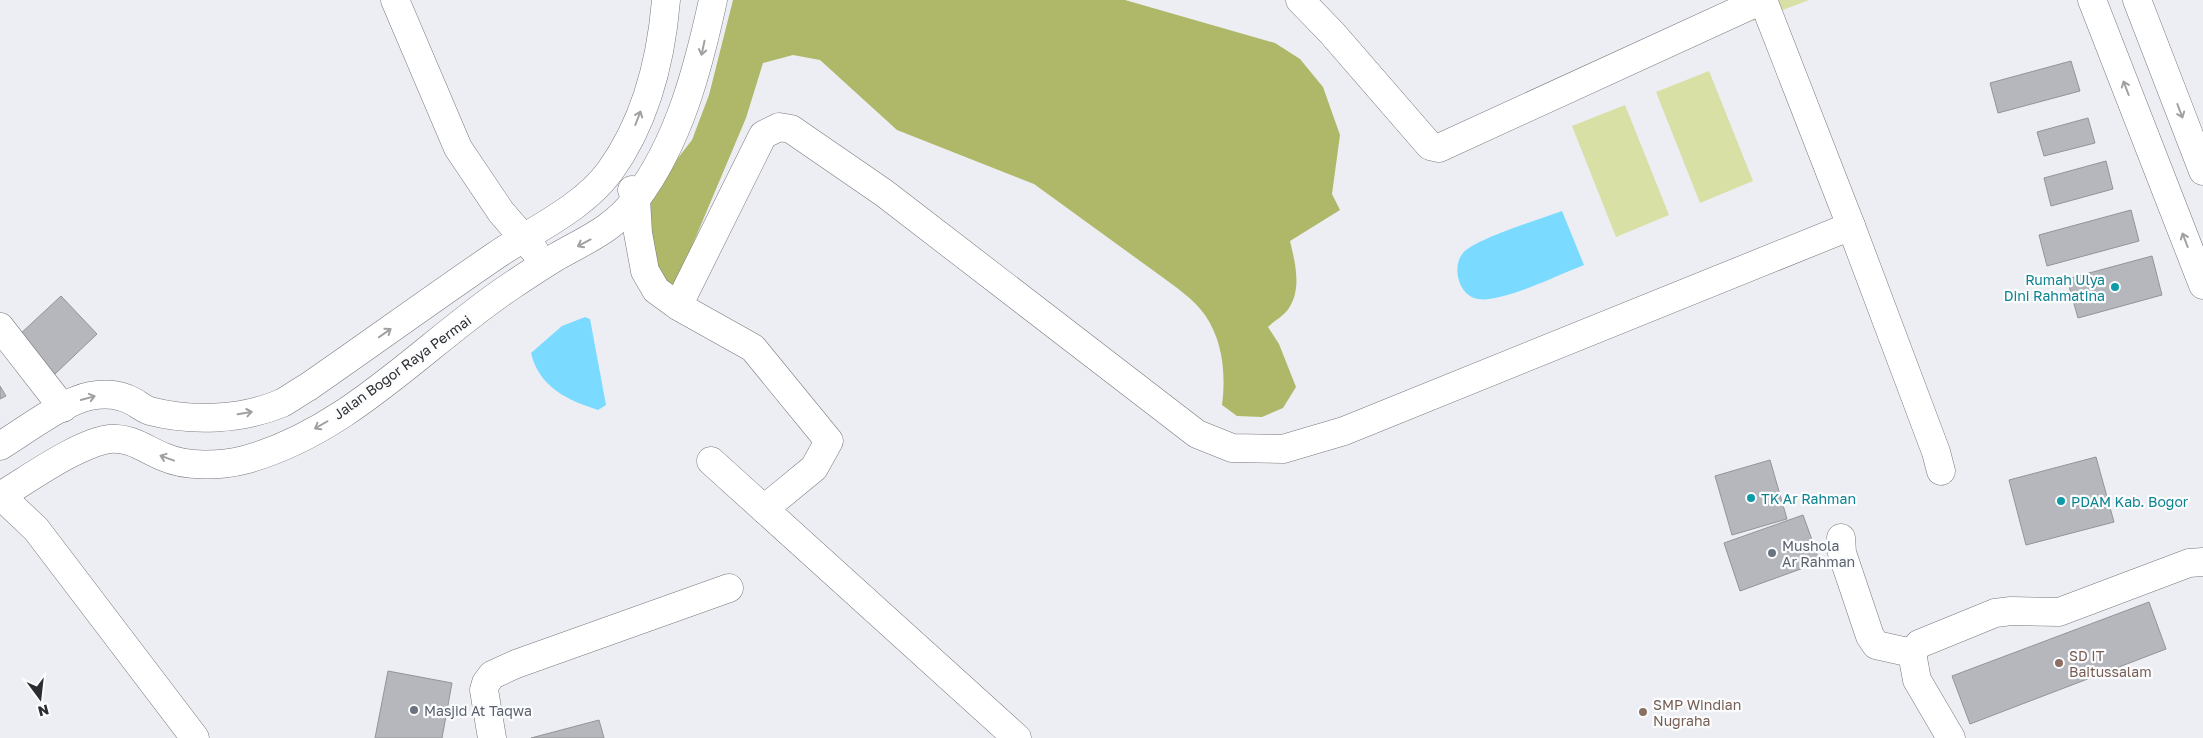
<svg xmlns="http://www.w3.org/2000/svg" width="2203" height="738" font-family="'Golos Text',sans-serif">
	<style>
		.green { fill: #d8e0a6 }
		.forest { fill: #aeb868 }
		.water { fill: #7adaff }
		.building { fill: #b6b7bc; stroke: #929498 }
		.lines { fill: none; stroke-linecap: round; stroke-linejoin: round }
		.minor-casing { stroke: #77797d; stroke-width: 29 }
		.minor { stroke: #fff; stroke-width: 28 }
		.oneway { stroke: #a0a0a1 }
		.culture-dot { fill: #0f9aa8; stroke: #fbfcfe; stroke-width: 2 }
		.worship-dot { fill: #6b7280; stroke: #fbfcfe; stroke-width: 2 }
		.education-dot { fill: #8d6e63; stroke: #fbfcfe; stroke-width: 2 }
		.labels { text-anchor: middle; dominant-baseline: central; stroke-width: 4.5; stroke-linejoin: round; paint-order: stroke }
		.culture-label { font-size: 14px; fill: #0d838f; stroke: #fbfcfe; text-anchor: start }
		.street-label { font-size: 14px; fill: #2c2d2e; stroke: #fbfcfe }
		.worship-label { font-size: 14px; fill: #5b616d; stroke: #fbfcfe; text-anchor: start }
		.education-label { font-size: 14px; fill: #785e54; stroke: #fbfcfe; text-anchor: start }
	</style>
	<rect width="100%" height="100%" fill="#edeef3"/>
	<g class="green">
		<path d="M 1745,0 L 1809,0 L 1753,21 Z"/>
		<path d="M 1709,71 L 1753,181 L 1700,203 L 1656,92 Z"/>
		<path d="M 1625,105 L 1669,215 L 1616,237 L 1572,126 Z"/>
	</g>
	<path class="forest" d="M 733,0 L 1125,0 L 1275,43 L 1300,59 L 1323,87 L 1340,135 L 1332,194 L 1340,210 L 1290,241 C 1295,262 1302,288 1289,308 C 1285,315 1274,321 1268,327 L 1279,344 L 1296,387 L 1283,408 L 1262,417 L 1237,416 L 1222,405 C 1226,375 1223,341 1205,315 C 1195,300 1173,285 1158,274 L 1034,184 L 897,130 L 820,60 L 793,55 L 763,63 L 746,118 L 673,291 L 659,292 L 642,204 L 692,140 L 709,95 Z"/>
	<g class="water">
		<path d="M 1562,211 L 1584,265 C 1560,274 1502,303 1478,299 C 1459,296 1451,267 1463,253 C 1475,239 1541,219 1562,211 Z"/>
		<path d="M 585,317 L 590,319 L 606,405 L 598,410 C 567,400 539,387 531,353 L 562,326 Z"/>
	</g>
	<g class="building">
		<path d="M 2071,61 L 2080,91 L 1998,113 L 1990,83 Z"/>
		<path d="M 2088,118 L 2095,143 L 2044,156 L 2037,132 Z"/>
		<path d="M 2106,161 L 2113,189 L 2051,206 L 2044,178 Z"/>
		<path d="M 2131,210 L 2139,241 L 2047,266 L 2039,235 Z"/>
		<path d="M 2152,256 L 2162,295 L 2078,318 L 2067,279 Z"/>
		<path d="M 61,296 L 97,334 L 55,374 L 18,336 Z"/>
		<path d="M 0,386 L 6,396 L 0,399 Z"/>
		<path d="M 2096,457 L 2114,522 L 2026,545 L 2009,480 Z"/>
		<path d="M 1770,460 L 1787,519 L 1732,535 L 1715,476 Z"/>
		<path d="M 1803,515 L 1820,562 L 1740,591 L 1724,543 Z"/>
		<path d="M 2149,602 L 2166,649 L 1970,724 L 1952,676 Z"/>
		<path d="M 388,671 L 452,683 L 442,738 L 375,738 Z"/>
		<path d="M 599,720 L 604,738 L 531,738 Z"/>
	</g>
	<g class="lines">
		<g class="minor-casing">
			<g id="minor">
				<path d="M 395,0 L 458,148 L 501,212 L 534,250"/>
				<path d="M 1300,0 L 1332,33 L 1430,146 L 1439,148 L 1762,0"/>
				<path d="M 1763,0 L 1851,226 L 1936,452 L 1941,471"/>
				<path d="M 2092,0 L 2203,285"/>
				<path d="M 2137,0 L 2203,171"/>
				<path d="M 632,190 L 636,199 L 638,233 L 645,271 L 656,290 L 678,306 L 753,348 L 829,441 L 814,468 L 764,509"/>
				<path d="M 678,306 L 763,135 L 779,127 L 791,129 L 884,193 L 1197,434 L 1232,448 L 1283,449 L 1344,431 L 1851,226"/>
				<path d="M 0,327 L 63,408"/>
				<path d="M 0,446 C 23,432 64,401 90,396 C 106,393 120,394 134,402 C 139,405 144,409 150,411 C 192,422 242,420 282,403 C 291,398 299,392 308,387 C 370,344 432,299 495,256 C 533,230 582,209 610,171 C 646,121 661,61 666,0"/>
				<path d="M 711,461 L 1017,738"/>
				<path d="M 0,495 L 36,529 L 195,738"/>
				<path d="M 0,496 C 29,479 78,443 110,439 C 131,437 146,450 164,457 C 186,467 221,466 244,460 C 349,432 424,344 511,286 C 526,276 541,266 556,257 C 586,240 615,228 636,199 C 679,142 698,69 713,0"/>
				<path d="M 1841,538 L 1842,553 L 1870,636 L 1876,645 L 1912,653"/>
				<path d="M 492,738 L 484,690 L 486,683 L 492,675 L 516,664 L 729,588"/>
				<path d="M 1951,738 L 1917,680 L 1912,653 L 1919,644 L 1995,613 L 2011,611 L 2059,612 L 2189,563 L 2203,562"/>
			</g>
		</g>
		<use href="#minor" class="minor"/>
	</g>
	<defs><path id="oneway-shaft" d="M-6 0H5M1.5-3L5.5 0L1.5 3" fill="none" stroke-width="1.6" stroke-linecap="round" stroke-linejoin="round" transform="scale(1.25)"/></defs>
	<g class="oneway">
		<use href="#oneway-shaft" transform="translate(703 48) rotate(102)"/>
		<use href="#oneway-shaft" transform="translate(2126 88) rotate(-111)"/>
		<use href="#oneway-shaft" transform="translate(2180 111) rotate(69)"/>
		<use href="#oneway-shaft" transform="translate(638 118) rotate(-69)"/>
		<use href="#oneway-shaft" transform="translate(2185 240) rotate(-111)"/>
		<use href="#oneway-shaft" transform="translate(584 243) rotate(152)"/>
		<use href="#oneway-shaft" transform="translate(385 333) rotate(-35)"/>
		<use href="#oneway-shaft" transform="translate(88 398) rotate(-15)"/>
		<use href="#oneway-shaft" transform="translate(245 413) rotate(-9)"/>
		<use href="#oneway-shaft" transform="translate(321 425) rotate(150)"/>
		<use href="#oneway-shaft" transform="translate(167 458) rotate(-160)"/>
	</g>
	<g class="culture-dot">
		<circle cx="2115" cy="287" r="5"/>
		<circle cx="1751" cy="498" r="5"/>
		<circle cx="2061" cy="501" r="5"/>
	</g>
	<g class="worship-dot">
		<circle cx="1772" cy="553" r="5"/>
		<circle cx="414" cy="710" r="5"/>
	</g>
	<g class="education-dot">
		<circle cx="2059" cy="663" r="5"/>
		<circle cx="1643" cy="712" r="5"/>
	</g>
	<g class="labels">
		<g class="culture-label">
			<text x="2105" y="279" text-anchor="end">Rumah Ulya<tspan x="2105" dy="16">Dini Rahmatina</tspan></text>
			<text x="1761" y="498">TK Ar Rahman</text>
			<text x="2071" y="501">PDAM Kab. Bogor</text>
		</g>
		<g class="street-label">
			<text transform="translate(402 367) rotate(-36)">Jalan Bogor Raya Permai</text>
		</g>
		<g class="worship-label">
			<text x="1782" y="545">Mushola<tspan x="1782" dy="16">Ar Rahman</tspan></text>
			<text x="424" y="710">Masjid At Taqwa</text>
		</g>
		<g class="education-label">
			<text x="2069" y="655">SD IT<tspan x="2069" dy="16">Baitussalam</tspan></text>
			<text x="1653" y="704">SMP Windian<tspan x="1653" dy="16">Nugraha</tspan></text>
		</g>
	</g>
	<g transform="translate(40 698) rotate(165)" stroke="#fbfcfe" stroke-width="4" paint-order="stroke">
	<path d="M0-4L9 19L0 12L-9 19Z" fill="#2c2d2e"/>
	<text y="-8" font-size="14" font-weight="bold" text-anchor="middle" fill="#2c2d2e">N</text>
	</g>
</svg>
